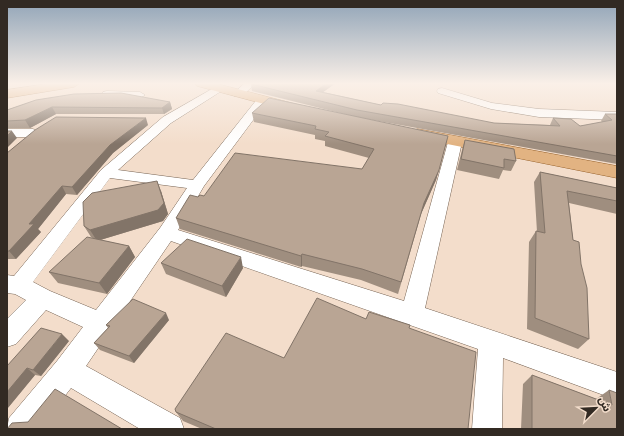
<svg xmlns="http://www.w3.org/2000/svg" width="624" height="436" font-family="'Open Sans','Noto Sans Arabic',sans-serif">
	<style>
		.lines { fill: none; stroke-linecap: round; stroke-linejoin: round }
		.minor-casing { stroke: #776454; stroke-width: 1 }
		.major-casing { stroke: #97622b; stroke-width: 1 }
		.minor { fill: #fff; fill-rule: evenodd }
		.major { fill: #e2b382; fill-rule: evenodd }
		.wall { fill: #9f8e7f }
		.shaded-wall { fill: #827468 }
		.building { fill: #b9a594; stroke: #827468 }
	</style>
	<rect width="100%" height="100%" fill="#f3ddcb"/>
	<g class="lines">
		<g class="minor-casing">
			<g id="minor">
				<path d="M 245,83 L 256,83 L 242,96 L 234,96 L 233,94 Z"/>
				<path d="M 219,85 L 223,86 L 224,88 L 223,90 L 171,123 L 118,170 L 193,180 L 258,98 L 266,98 L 268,100 L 204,186 L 178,230 L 404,301 L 448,142 L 450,139 L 460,139 L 462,142 L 425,308 L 617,372 L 617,400 L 503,358 L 502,429 L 472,429 L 478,349 L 171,241 L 86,366 L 180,418 L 184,429 L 140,429 L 71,388 L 39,429 L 7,429 L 9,418 L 57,361 L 83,327 L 46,310 L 16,344 L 7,347 L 7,319 L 26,300 L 15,294 L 7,293 L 7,275 L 14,276 L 101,170 L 163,117 ZM 110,178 L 187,188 L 160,228 L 96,310 L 50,291 L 33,282 Z"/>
				<path d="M 442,88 L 492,103 L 539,109 L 617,112 L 617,120 L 539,117 L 491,109 L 438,93 L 437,91 L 438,89 Z"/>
				<path d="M 107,91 L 140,92 L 145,95 L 140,98 L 103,96 L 102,94 L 103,92 Z"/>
				<path d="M 7,129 L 33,129 L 40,133 L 33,137 L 7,137 Z"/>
			</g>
		</g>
		<g class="major-casing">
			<g id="major">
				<path d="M 52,83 L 80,83 L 74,87 L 7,98 L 7,90 Z"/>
				<path d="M 195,83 L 214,83 L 299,105 L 301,108 L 299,111 L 294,112 L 197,86 Z"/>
				<path d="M 418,129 L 617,166 L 617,178 L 412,137 L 410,134 L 412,131 Z"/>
			</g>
		</g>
		<use href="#minor" class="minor"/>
		<use href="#major" class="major"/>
	</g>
	<g class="wall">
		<path d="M 253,83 L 336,83 L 323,92 L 381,105 L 494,123 L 550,125 L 553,118 L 580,126 L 602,122 L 601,121 L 605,114 L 617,114 L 617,164 L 356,117 L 252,91 L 251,84 Z"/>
		<path d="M 36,100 L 170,102 L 172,109 L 164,114 L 56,114 L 30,128 L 7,128 L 7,110 Z"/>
		<path d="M 252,113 L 448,136 L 436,180 L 421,214 L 398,294 L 361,280 L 302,266 L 301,267 L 180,229 L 176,218 L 198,197 L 362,169 L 369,158 L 325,146 L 325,141 L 315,139 L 315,135 L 254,122 Z"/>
		<path d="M 148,125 L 113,153 L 77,195 L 66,194 L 38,229 L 41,232 L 16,259 L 7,259 L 7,153 Z"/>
		<path d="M 465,140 L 516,161 L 511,171 L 503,170 L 499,179 L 457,170 L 462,150 Z"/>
		<path d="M 540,172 L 617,188 L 617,214 L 569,203 L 573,240 L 589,339 L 578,349 L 527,329 L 529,242 L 536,231 L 537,232 L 534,182 Z"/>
		<path d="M 161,191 L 168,214 L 163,221 L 100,240 L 129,246 L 135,257 L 107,294 L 58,283 L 49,272 L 94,239 L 91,237 L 84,226 Z"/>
		<path d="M 161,263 L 243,268 L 226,297 L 166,274 Z"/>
		<path d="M 366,319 L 409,328 L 468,429 L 202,429 L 183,421 L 176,412 L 284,358 Z"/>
		<path d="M 169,320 L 134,363 L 100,350 L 94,343 L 108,328 L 106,325 Z"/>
		<path d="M 69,341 L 41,376 L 35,375 L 7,409 L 7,366 Z"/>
		<path d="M 532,375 L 596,399 L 609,390 L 617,429 L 521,429 L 523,384 Z"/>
	</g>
	<g class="shaded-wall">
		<path d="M 327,83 L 336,83 L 316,97 L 316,91 Z"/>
		<path d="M 170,102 L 172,109 L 164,114 L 162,108 Z"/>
		<path d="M 52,107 L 56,114 L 30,128 L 25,120 Z"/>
		<path d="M 146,118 L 148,125 L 113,153 L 77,195 L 72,187 L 110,145 Z"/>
		<path d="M 12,131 L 17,138 L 7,148 L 7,136 Z"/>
		<path d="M 439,170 L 436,180 L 421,214 L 398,294 L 424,203 Z"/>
		<path d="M 157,181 L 161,191 L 168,214 L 163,221 L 97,241 L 90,230 Z"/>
		<path d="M 62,186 L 66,194 L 38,229 L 41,232 L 16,259 L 9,251 L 29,224 Z"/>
		<path d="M 129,246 L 135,257 L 107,294 L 99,283 Z"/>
		<path d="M 302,254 L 302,266 L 301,267 L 301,256 Z"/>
		<path d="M 241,257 L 243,268 L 226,297 L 222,286 Z"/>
		<path d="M 166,313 L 169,320 L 134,363 L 129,356 Z"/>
		<path d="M 62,334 L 69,341 L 41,376 L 33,370 Z"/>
		<path d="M 27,368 L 35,375 L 7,409 L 7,392 Z"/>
	</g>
	<g class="building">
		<path d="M 253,83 L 327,83 L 316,91 L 381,105 L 383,103 L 398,104 L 494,123 L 560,126 L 553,118 L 571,119 L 580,126 L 612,120 L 605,114 L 617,114 L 617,156 L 357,110 L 251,84 Z"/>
		<path d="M 121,93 L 170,102 L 162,108 L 52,107 L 25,120 L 7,121 L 7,110 L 36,100 L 74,94 Z"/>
		<path d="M 269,98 L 448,136 L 439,170 L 424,203 L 401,282 L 362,269 L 302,254 L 301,256 L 176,218 L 190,195 L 198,197 L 200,195 L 204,196 L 235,153 L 362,169 L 374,149 L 325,136 L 329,132 L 315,129 L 316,126 L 252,113 Z"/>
		<path d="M 56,117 L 146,118 L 110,145 L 72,187 L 62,186 L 29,224 L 34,224 L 9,251 L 7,251 L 7,153 L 35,130 Z"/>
		<path d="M 7,131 L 12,131 L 7,136 Z"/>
		<path d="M 465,140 L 514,149 L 516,161 L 504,159 L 504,168 L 461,159 Z"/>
		<path d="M 540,172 L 617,188 L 617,201 L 567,191 L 573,240 L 579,242 L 581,264 L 587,288 L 589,339 L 535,318 L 536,231 L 545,233 Z"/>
		<path d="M 157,181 L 164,203 L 158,210 L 90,230 L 84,226 L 83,202 L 92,193 Z"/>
		<path d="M 87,237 L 129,246 L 99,283 L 49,272 Z"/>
		<path d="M 187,239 L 241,257 L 222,286 L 161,263 Z"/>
		<path d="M 317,298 L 366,319 L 369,312 L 410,325 L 409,328 L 476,352 L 468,429 L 216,429 L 176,412 L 175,409 L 226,333 L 284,358 Z"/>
		<path d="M 133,299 L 166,313 L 129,356 L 94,343 L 110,326 L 106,325 Z"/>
		<path d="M 41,328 L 62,334 L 33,370 L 27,368 L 7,392 L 7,366 Z"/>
		<path d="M 532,375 L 612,405 L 609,390 L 617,393 L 617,429 L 532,429 Z"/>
		<path d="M 55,389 L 122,429 L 7,429 L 12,423 L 28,422 Z"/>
	</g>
	<linearGradient id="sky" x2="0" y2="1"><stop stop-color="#91a4b7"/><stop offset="0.58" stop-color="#faf0e8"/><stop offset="1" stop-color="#faf0e8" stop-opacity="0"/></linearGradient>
	<rect width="624" height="144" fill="url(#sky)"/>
	<rect width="624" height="436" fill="none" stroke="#322a23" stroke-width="16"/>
	<g transform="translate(596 408) rotate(66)" stroke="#f3ddcb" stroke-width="3" paint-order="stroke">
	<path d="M0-3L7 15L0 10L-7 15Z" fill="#322a23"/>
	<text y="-6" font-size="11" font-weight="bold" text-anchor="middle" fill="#322a23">ش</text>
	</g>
</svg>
